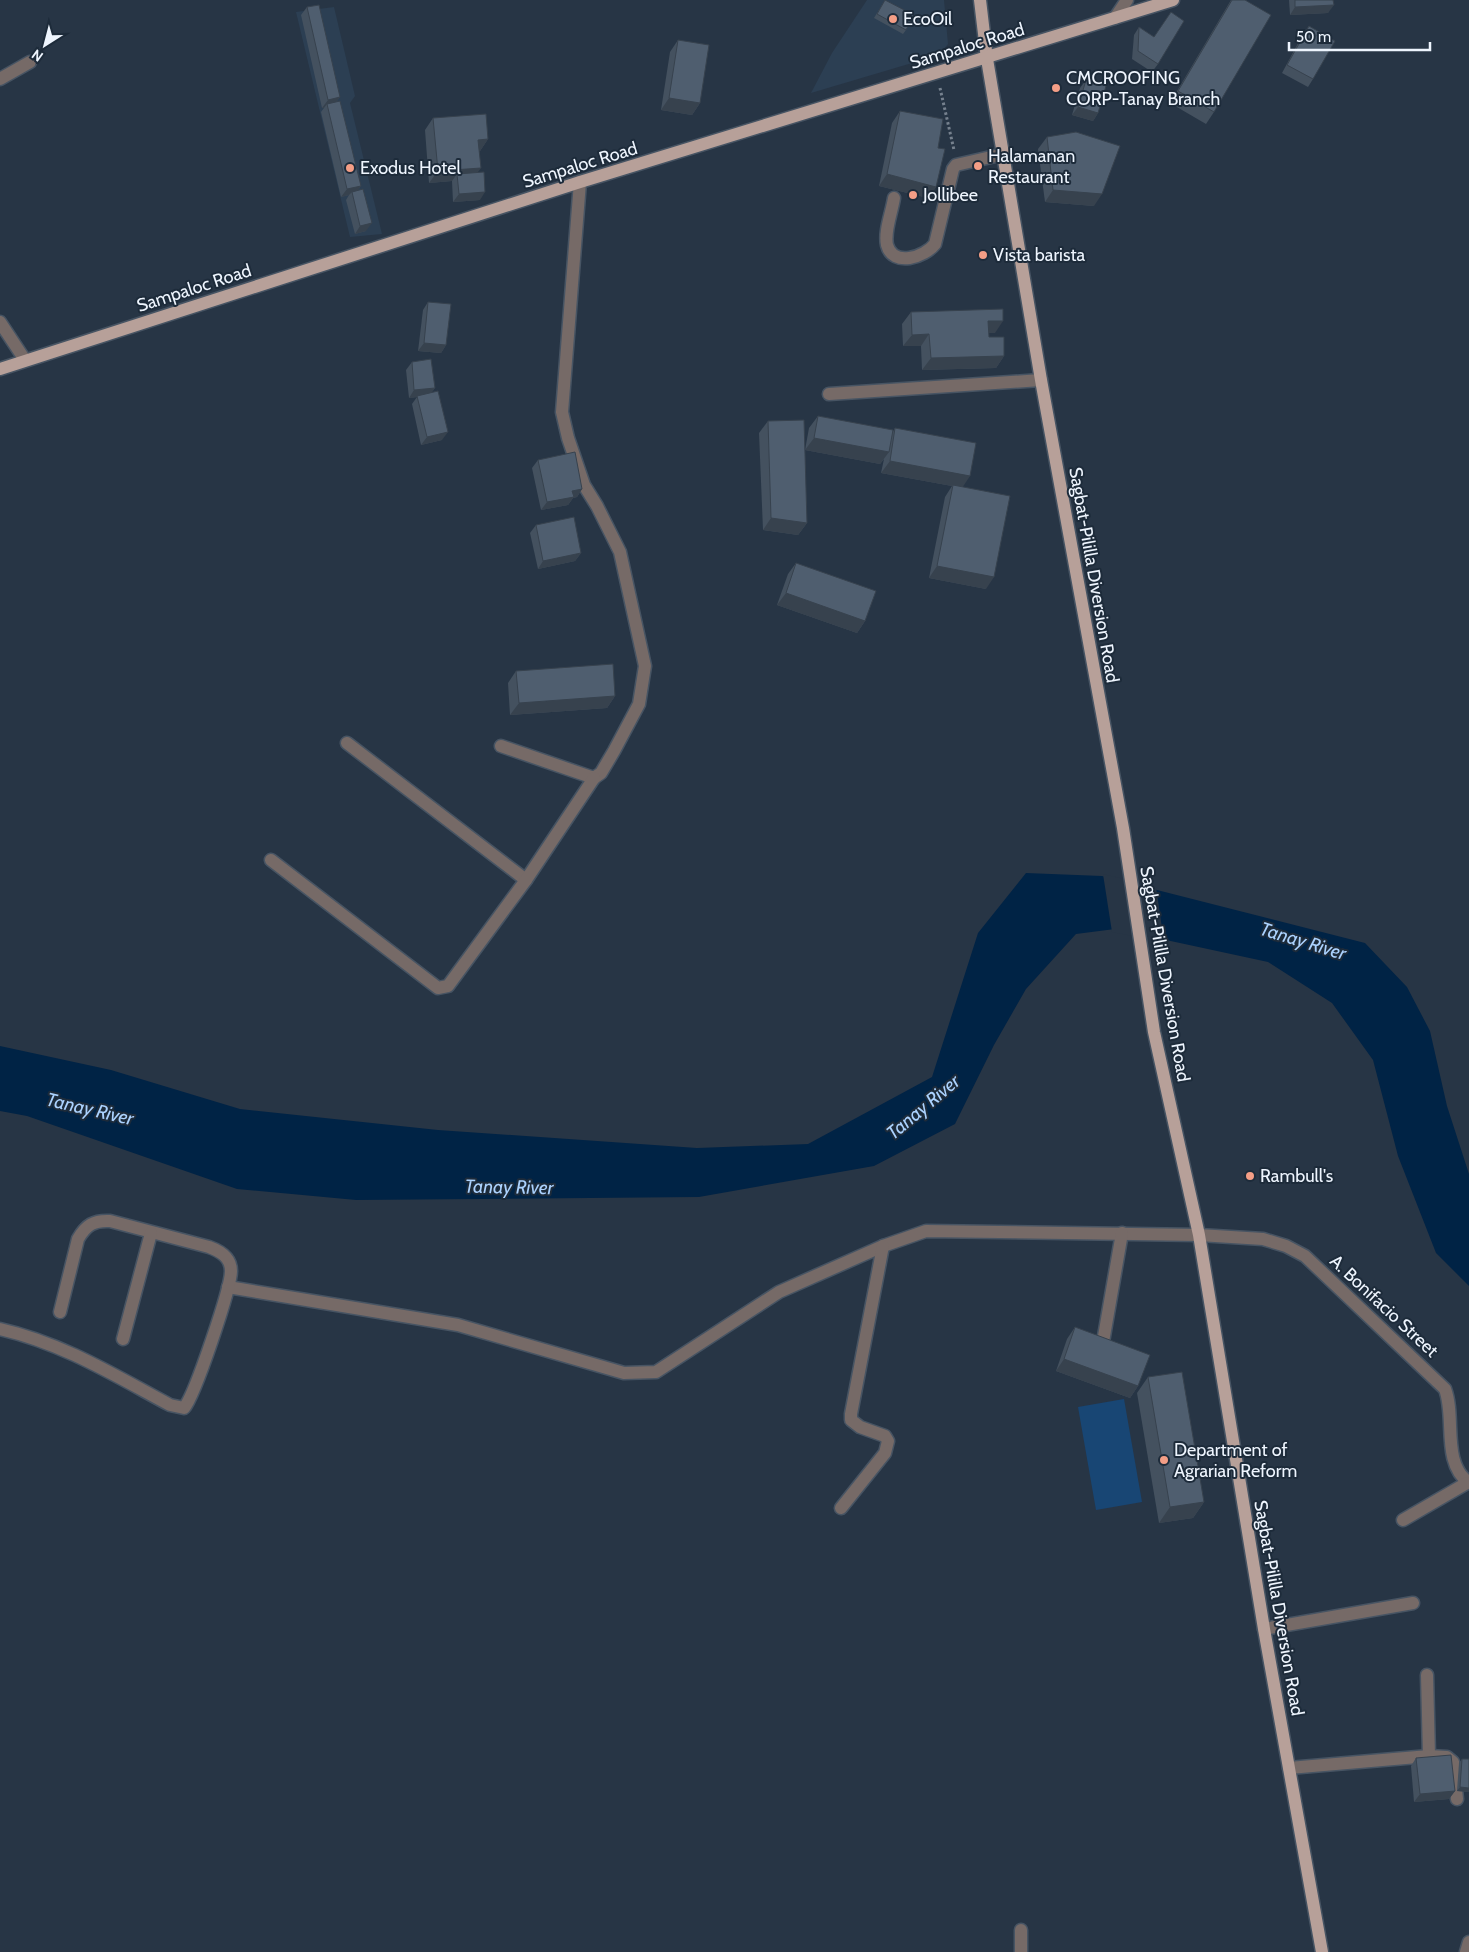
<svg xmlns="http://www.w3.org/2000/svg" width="1469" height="1952" font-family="Cabin,sans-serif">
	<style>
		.built { fill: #2c3f53 }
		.green { fill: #184674 }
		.water { fill: #002345 }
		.pier { fill: #273545 }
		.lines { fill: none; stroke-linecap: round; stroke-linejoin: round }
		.minor-casing { stroke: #475463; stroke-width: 15 }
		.major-casing { stroke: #475463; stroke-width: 15 }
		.path { stroke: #76818e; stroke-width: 3; stroke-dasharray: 2.5 2.5; stroke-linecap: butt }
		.minor { stroke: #766a67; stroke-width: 12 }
		.major { stroke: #b7a099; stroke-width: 12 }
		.wall { fill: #44515f }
		.shaded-wall { fill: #37424e }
		.building { fill: #4f5e6f; stroke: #37424e }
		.poi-dot { fill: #f49e86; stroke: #1d2b3a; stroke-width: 2 }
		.labels { text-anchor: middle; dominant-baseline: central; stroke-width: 4; stroke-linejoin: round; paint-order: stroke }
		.poi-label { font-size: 18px; fill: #eef5fe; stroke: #1d2b3a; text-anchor: start }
		.street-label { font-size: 18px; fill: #eef5fe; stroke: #1d2b3a }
		.water-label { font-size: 19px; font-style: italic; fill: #abd2fe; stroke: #1d2b3a }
	</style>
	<rect width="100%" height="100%" fill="#273545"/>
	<g class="built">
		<path d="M 867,0 L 944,0 L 948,44 L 939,55 L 811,93 L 832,53 Z"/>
		<path d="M 334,7 L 355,96 L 350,103 L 382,234 L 350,237 L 296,12 Z"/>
	</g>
	<path class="green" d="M 1124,1399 L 1142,1502 L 1096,1510 L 1078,1407 Z"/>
	<path class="water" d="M 1026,873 L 1102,876 L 1365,943 L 1407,987 L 1430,1031 L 1447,1106 L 1469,1174 L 1469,1286 L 1436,1253 L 1398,1156 L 1373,1060 L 1332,1003 L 1268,962 L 1115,929 L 1076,934 L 1026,989 L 994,1045 L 955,1124 L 874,1166 L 699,1197 L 356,1200 L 237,1189 L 27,1116 L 0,1111 L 0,1046 L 111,1070 L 240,1109 L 438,1130 L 697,1148 L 808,1144 L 932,1077 L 978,933 Z"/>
	<path class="pier" d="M 1103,874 L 1156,887 L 1164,942 L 1112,932 Z"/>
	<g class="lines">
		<g class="minor-casing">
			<g id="minor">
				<path d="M 1115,18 L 1127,0"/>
				<path d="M 0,79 L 30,62"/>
				<path d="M 894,198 C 892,212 884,231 887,245 C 893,268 925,257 935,244 L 953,169 L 956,165 L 1004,154"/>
				<path d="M 0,322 L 25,360"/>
				<path d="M 829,394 L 1041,380"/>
				<path d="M 347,743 L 526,880"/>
				<path d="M 501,746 L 594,778 L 601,773 L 614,751 L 639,704 L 645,666 L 620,552 L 597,506 L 584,485 L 568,438 L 562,412 L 580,182"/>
				<path d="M 271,860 L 438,988 L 448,986 L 526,880 L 594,778"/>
				<path d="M 228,1287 L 458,1325 L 624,1373 L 656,1372 L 779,1292 L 883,1246 L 926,1231 L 1199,1235 L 1263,1239 L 1286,1246 L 1305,1256 L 1445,1389 C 1456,1418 1441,1462 1469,1483"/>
				<path d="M 0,1329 C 62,1343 114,1375 170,1405 L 184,1408 C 195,1395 231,1288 231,1271 C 231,1257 220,1251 209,1247 L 110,1221 C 94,1220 86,1225 78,1239 L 60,1312"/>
				<path d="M 123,1339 L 151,1233"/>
				<path d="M 1103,1342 L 1122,1233"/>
				<path d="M 841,1508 L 885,1453 L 888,1441 L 885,1436 L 860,1427 L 851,1420 L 851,1414 L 883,1246"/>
				<path d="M 1403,1520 L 1467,1483"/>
				<path d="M 1264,1629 L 1413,1603"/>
				<path d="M 1427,1675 L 1429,1756"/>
				<path d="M 1289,1768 L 1429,1756 L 1447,1757 L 1453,1762 L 1457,1799"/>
				<path d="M 1021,1952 L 1021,1930"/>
				<path d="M 1466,1952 L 1469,1942"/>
			</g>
		</g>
		<g class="major-casing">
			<g id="major">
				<path d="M 980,0 L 987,59 L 1041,380 L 1123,828 L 1154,1032 L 1199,1235 L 1264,1629 L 1322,1952"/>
				<path d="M 0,369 L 580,182 L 1173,0"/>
			</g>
		</g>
		<path class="path" d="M 940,88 L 954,150"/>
		<use href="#minor" class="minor"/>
		<use href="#major" class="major"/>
	</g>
	<g class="wall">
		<path d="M 885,0 L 906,30 L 903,34 L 874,18 Z"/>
		<path d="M 1231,0 L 1245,0 L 1214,112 L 1206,124 L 1170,103 Z"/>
		<path d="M 1289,0 L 1333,0 L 1328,13 L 1290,15 Z"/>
		<path d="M 307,7 L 340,97 L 336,102 L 361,186 L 357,191 L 366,231 L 355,234 L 346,200 L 349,195 L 341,197 L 321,112 L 324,108 L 322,108 L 301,15 Z"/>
		<path d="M 1309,26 L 1313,79 L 1308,87 L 1282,73 L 1303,34 Z"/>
		<path d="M 1139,27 L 1154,37 L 1158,64 L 1152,72 L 1132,59 L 1134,35 Z"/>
		<path d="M 678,40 L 700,103 L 692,115 L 661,110 L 670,52 Z"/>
		<path d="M 1086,80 L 1098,113 L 1093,121 L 1072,115 L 1080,88 Z"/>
		<path d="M 900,111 L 938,148 L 936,187 L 928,198 L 879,186 L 892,123 Z"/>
		<path d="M 433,118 L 488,139 L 480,151 L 479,151 L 477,173 L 480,200 L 453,202 L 452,181 L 429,183 L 425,130 Z"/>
		<path d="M 1047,137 L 1094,206 L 1045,202 L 1038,149 Z"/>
		<path d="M 428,302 L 446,345 L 441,353 L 418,351 L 423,310 Z"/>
		<path d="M 911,312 L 995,333 L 988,333 L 989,337 L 1004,356 L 996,368 L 922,370 L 921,346 L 903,346 L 902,324 Z"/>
		<path d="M 412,362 L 435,388 L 431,393 L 442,440 L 421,445 L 412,404 L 417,397 L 409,398 L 406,370 Z"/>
		<path d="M 818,416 L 892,433 L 895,428 L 962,487 L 986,589 L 929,578 L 945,497 L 952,486 L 881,473 L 884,459 L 880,464 L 805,450 L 809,428 Z"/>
		<path d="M 768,421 L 807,523 L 798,535 L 763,530 L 759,433 Z"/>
		<path d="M 538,460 L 582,489 L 577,497 L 573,498 L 568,505 L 541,510 L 532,468 Z"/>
		<path d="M 536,525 L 581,553 L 575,561 L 538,569 L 530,533 Z"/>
		<path d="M 796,563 L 865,621 L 857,633 L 777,605 L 788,574 Z"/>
		<path d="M 516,671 L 615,696 L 607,708 L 510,715 L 508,683 Z"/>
		<path d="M 1075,1327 L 1138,1386 L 1130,1398 L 1056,1371 L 1067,1339 Z"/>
		<path d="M 1148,1377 L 1204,1502 L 1193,1518 L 1159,1523 L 1137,1393 Z"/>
		<path d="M 1416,1758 L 1455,1791 L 1449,1799 L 1414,1802 L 1411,1766 Z"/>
		<path d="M 1462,1759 L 1469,1759 L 1469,1792 L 1457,1791 L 1459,1763 Z"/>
	</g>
	<g class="shaded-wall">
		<path d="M 1334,5 L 1328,13 L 1290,15 L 1295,7 Z"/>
		<path d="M 340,97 L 334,105 L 327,104 L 324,108 L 322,108 L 328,100 Z"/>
		<path d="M 669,98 L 700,103 L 692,115 L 661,110 Z"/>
		<path d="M 1078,107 L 1098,113 L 1093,121 L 1072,115 Z"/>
		<path d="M 488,139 L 480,151 L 469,151 L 478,140 Z"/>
		<path d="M 481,168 L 472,180 L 457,174 L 452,181 L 429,183 L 438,171 Z"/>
		<path d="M 887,174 L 936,187 L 928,198 L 879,186 Z"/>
		<path d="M 361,186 L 355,194 L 352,192 L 349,195 L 341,197 L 347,189 Z"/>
		<path d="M 1053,190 L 1102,194 L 1094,206 L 1045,202 Z"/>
		<path d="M 485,192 L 480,200 L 453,202 L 459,194 Z"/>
		<path d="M 372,223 L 366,231 L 355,234 L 360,226 Z"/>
		<path d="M 988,321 L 1003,321 L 995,333 L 980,333 Z"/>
		<path d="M 929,334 L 921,346 L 903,346 L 912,335 Z"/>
		<path d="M 424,343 L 446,345 L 441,353 L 418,351 Z"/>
		<path d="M 1004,356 L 996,368 L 922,370 L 931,358 Z"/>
		<path d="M 435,388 L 429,396 L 409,398 L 414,390 Z"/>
		<path d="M 448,432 L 442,440 L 421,445 L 427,437 Z"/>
		<path d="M 814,438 L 889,452 L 880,464 L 805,450 Z"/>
		<path d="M 890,461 L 970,476 L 962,488 L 953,485 L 952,486 L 881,473 Z"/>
		<path d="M 582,489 L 577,497 L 573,498 L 568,505 L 541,510 L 547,502 L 572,491 Z"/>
		<path d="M 771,518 L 807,523 L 798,535 L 763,530 Z"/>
		<path d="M 581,553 L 575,561 L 538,569 L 543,561 Z"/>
		<path d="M 937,566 L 994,577 L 986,589 L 929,578 Z"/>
		<path d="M 786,593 L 865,621 L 857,633 L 777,605 Z"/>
		<path d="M 615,696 L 607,708 L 510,715 L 519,703 Z"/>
		<path d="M 1064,1359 L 1138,1386 L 1130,1398 L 1056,1371 Z"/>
		<path d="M 1204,1502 L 1193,1518 L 1159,1523 L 1170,1507 Z"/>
		<path d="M 1460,1787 L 1469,1788 L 1469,1792 L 1457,1791 Z"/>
		<path d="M 1455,1791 L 1449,1799 L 1414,1802 L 1420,1794 Z"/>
	</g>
	<g class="building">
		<path d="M 885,0 L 914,15 L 906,30 L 877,14 Z"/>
		<path d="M 1232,0 L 1245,0 L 1271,15 L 1214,112 L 1178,91 Z"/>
		<path d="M 1295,0 L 1333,0 L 1334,5 L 1295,7 Z"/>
		<path d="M 319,5 L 340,97 L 328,100 L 307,7 Z"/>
		<path d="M 1171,12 L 1184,21 L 1158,64 L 1138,51 L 1139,27 L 1154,37 Z"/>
		<path d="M 1309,26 L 1335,41 L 1313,79 L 1287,65 Z"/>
		<path d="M 678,40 L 709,45 L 700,103 L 669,98 Z"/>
		<path d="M 1086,80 L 1106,86 L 1098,113 L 1078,107 Z"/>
		<path d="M 340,101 L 361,186 L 347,189 L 327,104 Z"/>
		<path d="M 900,111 L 943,119 L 938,148 L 945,149 L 936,187 L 887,174 Z"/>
		<path d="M 486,114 L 488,139 L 478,140 L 481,168 L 438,171 L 433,118 Z"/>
		<path d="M 1076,132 L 1120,146 L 1102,194 L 1053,190 L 1047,137 Z"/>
		<path d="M 484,172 L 485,192 L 459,194 L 457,174 Z"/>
		<path d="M 363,189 L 372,223 L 360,226 L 352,192 Z"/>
		<path d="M 428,302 L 451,304 L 446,345 L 424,343 Z"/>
		<path d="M 1003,309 L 1003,321 L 988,321 L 989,337 L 1004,337 L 1004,356 L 931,358 L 929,334 L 912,335 L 911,312 Z"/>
		<path d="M 431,359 L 435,388 L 414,390 L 412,362 Z"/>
		<path d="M 438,391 L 448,432 L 427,437 L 417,396 Z"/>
		<path d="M 818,416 L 893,430 L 889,452 L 814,438 Z"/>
		<path d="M 804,420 L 807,523 L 771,518 L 768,421 Z"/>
		<path d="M 895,428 L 976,443 L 970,476 L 890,461 Z"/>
		<path d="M 575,452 L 582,489 L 572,491 L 574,497 L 547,502 L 538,460 Z"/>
		<path d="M 953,485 L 1010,496 L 994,577 L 937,566 Z"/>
		<path d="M 574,517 L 581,553 L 543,561 L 536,525 Z"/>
		<path d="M 796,563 L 876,591 L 865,621 L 786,593 Z"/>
		<path d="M 613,664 L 615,696 L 519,703 L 516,671 Z"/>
		<path d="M 1075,1327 L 1150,1355 L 1138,1386 L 1064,1359 Z"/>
		<path d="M 1182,1372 L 1204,1502 L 1170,1507 L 1148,1377 Z"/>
		<path d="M 1451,1755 L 1455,1791 L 1420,1794 L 1416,1758 Z"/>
		<path d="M 1462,1759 L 1469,1759 L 1469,1788 L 1460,1787 Z"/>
	</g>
	<g class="poi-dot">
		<circle cx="893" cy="19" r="5"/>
		<circle cx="1056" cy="88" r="5"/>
		<circle cx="978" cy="166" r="5"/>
		<circle cx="350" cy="168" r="5"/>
		<circle cx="913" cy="195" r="5"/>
		<circle cx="983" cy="255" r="5"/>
		<circle cx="1250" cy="1176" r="5"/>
		<circle cx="1164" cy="1460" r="5"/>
	</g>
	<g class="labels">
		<g class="poi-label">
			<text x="903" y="19">EcoOil</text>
			<text x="1066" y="78">CMCROOFING<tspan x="1066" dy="21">CORP-Tanay Branch</tspan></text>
			<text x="988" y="156">Halamanan<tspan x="988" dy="21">Restaurant</tspan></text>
			<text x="360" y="168">Exodus Hotel</text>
			<text x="923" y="195">Jollibee</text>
			<text x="993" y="255">Vista barista</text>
			<text x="1260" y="1176">Rambull's</text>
			<text x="1174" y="1450">Department of<tspan x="1174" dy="21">Agrarian Reform</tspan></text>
		</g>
		<g class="street-label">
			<text transform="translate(967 46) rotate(-17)">Sampaloc Road</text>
			<text transform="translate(580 165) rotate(-17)">Sampaloc Road</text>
			<text transform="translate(194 288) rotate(-18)">Sampaloc Road</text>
			<text transform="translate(1094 575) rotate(80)">Sagbat-Pililla Diversion Road</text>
			<text transform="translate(1165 974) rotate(80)">Sagbat-Pililla Diversion Road</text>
			<text transform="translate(1384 1306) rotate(43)">A. Bonifacio Street</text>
			<text transform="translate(1279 1608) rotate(80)">Sagbat-Pililla Diversion Road</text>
		</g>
		<g class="water-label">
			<text transform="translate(1303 941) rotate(17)">Tanay River</text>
			<text transform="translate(923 1107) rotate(-40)">Tanay River</text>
			<text transform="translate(90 1109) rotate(13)">Tanay River</text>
			<text transform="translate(509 1187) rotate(1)">Tanay River</text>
		</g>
	</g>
	<g transform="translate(45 45) rotate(216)" stroke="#1d2b3a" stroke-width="4" paint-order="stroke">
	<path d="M0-4L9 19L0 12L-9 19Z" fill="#eef5fe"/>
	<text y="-8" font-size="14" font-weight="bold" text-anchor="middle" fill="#eef5fe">N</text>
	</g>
	<path d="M1289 42v8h141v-8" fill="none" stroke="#eef5fe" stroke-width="2.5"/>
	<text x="1296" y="42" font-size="15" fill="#eef5fe" stroke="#1d2b3a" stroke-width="4" paint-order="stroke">50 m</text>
</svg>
